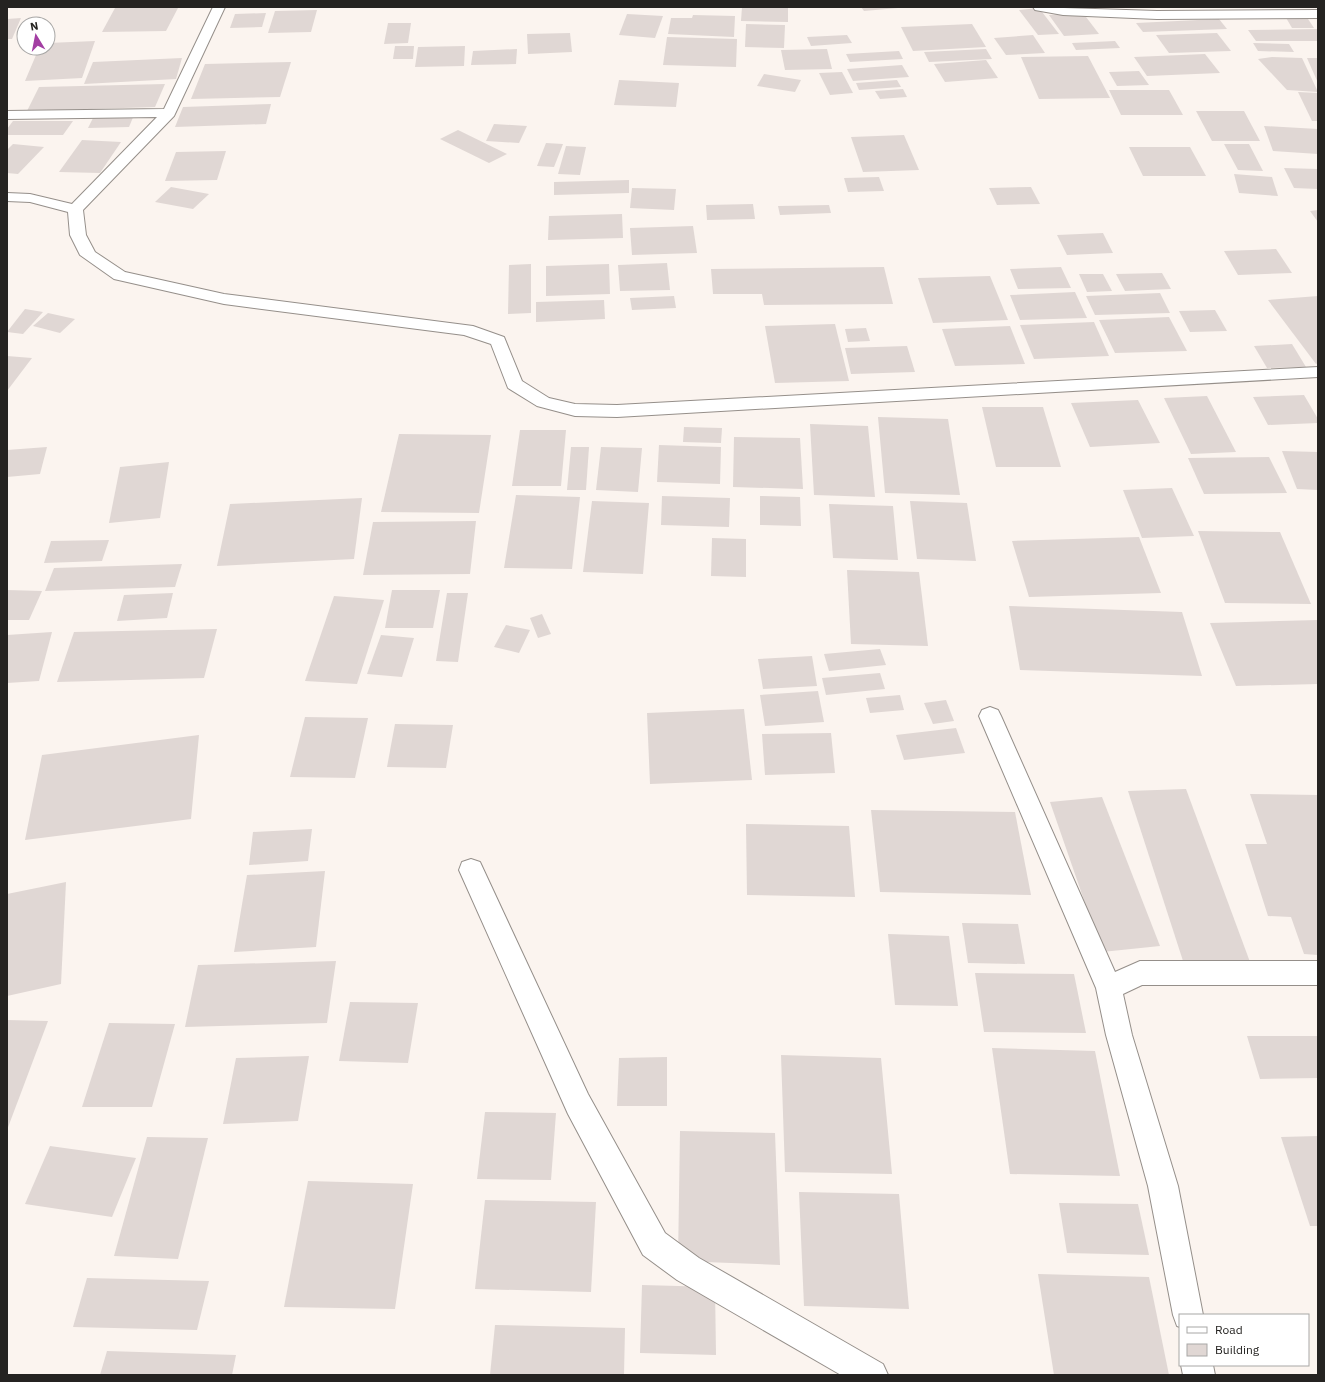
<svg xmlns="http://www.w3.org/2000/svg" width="1325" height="1382" font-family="'IBM Plex Sans',sans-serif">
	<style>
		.building { fill: #e0d7d4 }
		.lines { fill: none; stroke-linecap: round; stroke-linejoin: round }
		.minor-casing { stroke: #958f8a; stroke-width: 2 }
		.minor { fill: #fff; fill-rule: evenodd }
	</style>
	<rect width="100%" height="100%" fill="#fbf4ef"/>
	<g class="building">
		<path d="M 742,7 L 788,7 L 788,22 L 741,21 Z"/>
		<path d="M 861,7 L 898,7 L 898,8 L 864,11 Z"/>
		<path d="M 115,8 L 178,8 L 166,31 L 102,32 Z"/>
		<path d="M 1039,8 L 1059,34 L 1038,35 L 1019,10 Z"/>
		<path d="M 317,10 L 311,32 L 268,33 L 275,11 Z"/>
		<path d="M 266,13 L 262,27 L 230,28 L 235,14 Z"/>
		<path d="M 1083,13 L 1099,34 L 1064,36 L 1049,15 Z"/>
		<path d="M 627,14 L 663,16 L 655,38 L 619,35 Z"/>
		<path d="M 693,15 L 735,16 L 734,37 L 668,34 L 671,18 L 692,18 Z"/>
		<path d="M 1285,16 L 1306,16 L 1314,28 L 1292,28 Z"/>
		<path d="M 21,18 L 12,39 L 7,39 L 7,19 Z"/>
		<path d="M 1219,19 L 1227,29 L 1143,32 L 1136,23 Z"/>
		<path d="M 388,23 L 411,23 L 408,43 L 384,44 Z"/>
		<path d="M 746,24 L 785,25 L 784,48 L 745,47 Z"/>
		<path d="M 972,24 L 986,47 L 913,51 L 901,27 Z"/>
		<path d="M 1318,29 L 1318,41 L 1256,41 L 1248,30 Z"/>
		<path d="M 570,33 L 572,52 L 528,54 L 527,34 Z"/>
		<path d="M 1217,33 L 1231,51 L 1169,53 L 1156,35 Z"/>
		<path d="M 847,35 L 852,43 L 811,46 L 807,37 Z"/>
		<path d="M 1033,35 L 1045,53 L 1006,55 L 994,38 Z"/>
		<path d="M 667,37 L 737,39 L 736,67 L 663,65 Z"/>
		<path d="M 95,41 L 82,78 L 25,81 L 39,48 L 48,48 L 48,43 Z"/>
		<path d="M 1115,41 L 1120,48 L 1076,50 L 1072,43 Z"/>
		<path d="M 1253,43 L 1289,44 L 1294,52 L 1258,51 Z"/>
		<path d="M 395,46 L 414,46 L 413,59 L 393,59 Z"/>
		<path d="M 465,46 L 464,66 L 415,67 L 418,47 Z"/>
		<path d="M 517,49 L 516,64 L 471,65 L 473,51 Z"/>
		<path d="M 827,49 L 832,69 L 785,70 L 781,50 Z"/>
		<path d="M 986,49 L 992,59 L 929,62 L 924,52 Z"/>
		<path d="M 899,51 L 903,59 L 850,62 L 846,54 Z"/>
		<path d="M 1205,54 L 1220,73 L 1147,76 L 1134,57 Z"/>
		<path d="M 1088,56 L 1110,98 L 1039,99 L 1021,57 Z"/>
		<path d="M 1272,57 L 1302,58 L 1318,92 L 1287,90 L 1258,59 Z"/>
		<path d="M 182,58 L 176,79 L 84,84 L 93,62 Z"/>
		<path d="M 1307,58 L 1318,58 L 1318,83 Z"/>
		<path d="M 986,60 L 998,78 L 945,82 L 934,64 Z"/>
		<path d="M 291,62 L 280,97 L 191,99 L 205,64 Z"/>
		<path d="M 902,65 L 909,77 L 853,81 L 847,69 Z"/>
		<path d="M 1139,71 L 1149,85 L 1117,86 L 1109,72 Z"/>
		<path d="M 842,72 L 853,93 L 830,95 L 819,73 Z"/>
		<path d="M 764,74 L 801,80 L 795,92 L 757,86 Z"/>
		<path d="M 619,80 L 679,83 L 676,107 L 614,105 Z"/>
		<path d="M 897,80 L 901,87 L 859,90 L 856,83 Z"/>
		<path d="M 165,84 L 155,107 L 27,111 L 39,87 Z"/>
		<path d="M 903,89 L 907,97 L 880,99 L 875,91 Z"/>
		<path d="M 1109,90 L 1169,90 L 1183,115 L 1121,115 Z"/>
		<path d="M 1298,92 L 1318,93 L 1318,121 L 1312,121 Z"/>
		<path d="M 271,104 L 266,124 L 175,127 L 183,107 Z"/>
		<path d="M 1196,111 L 1244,111 L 1260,141 L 1212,141 Z"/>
		<path d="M 134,115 L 129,127 L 88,128 L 94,116 Z"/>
		<path d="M 13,121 L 73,121 L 63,135 L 7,135 L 7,129 Z"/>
		<path d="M 494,124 L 527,126 L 519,143 L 486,141 Z"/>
		<path d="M 1264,126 L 1318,129 L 1318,154 L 1273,151 Z"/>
		<path d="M 458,130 L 507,154 L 489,163 L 440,139 Z"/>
		<path d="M 904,135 L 919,170 L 863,172 L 851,137 Z"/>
		<path d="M 82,140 L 121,142 L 100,173 L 59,172 Z"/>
		<path d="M 546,143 L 563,144 L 554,167 L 537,166 Z"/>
		<path d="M 13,144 L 44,147 L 18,174 L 7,173 L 7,150 Z"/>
		<path d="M 1224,144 L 1249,144 L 1263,171 L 1238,170 Z"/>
		<path d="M 566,146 L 586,147 L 580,175 L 558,174 Z"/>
		<path d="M 1129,147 L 1190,147 L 1206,176 L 1143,176 Z"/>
		<path d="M 226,151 L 217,180 L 165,181 L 176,152 Z"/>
		<path d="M 1284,168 L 1318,169 L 1318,189 L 1294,188 Z"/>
		<path d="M 1234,174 L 1272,177 L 1278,196 L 1239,193 Z"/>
		<path d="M 879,177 L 884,191 L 848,192 L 844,178 Z"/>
		<path d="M 629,180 L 629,193 L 554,195 L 554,182 Z"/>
		<path d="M 171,187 L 209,194 L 193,209 L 155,202 Z"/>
		<path d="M 1031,187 L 1040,204 L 997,205 L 989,188 Z"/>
		<path d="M 632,188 L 676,189 L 674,210 L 630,208 Z"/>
		<path d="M 753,204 L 755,219 L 707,220 L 706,205 Z"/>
		<path d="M 829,205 L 831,213 L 780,215 L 778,206 Z"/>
		<path d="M 1318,210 L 1318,222 L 1310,211 Z"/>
		<path d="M 622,214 L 623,238 L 548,240 L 549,216 Z"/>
		<path d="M 693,226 L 697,253 L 632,255 L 630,228 Z"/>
		<path d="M 1103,233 L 1113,253 L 1067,255 L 1057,235 Z"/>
		<path d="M 1276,249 L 1292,273 L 1238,275 L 1224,251 Z"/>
		<path d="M 667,263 L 670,290 L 620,291 L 618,265 Z"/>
		<path d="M 531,264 L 531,313 L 508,314 L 509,265 Z"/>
		<path d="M 609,264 L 610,294 L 546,296 L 546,266 Z"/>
		<path d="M 884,267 L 893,304 L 764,305 L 762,294 L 713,294 L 711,269 Z"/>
		<path d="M 1061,267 L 1071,288 L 1018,289 L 1010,269 Z"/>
		<path d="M 1162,273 L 1171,289 L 1125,291 L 1116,274 Z"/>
		<path d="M 1079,274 L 1103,274 L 1112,291 L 1087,292 Z"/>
		<path d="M 990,276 L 1008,320 L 933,323 L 918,278 Z"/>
		<path d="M 1075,292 L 1087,318 L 1020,320 L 1010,295 Z"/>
		<path d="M 1160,293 L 1170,313 L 1095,315 L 1086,296 Z"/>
		<path d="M 674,296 L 676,308 L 632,310 L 630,298 Z"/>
		<path d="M 1318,296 L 1318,363 L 1316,364 L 1268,300 Z"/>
		<path d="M 604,300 L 605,319 L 536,322 L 536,302 Z"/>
		<path d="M 25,309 L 43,312 L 23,334 L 7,332 Z"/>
		<path d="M 1215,310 L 1227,331 L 1190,332 L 1179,311 Z"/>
		<path d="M 48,313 L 75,319 L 60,333 L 33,326 Z"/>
		<path d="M 1169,317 L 1187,351 L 1115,353 L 1099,320 Z"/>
		<path d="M 1094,322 L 1109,356 L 1034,359 L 1020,325 Z"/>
		<path d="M 835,324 L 849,381 L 775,383 L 765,326 Z"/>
		<path d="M 1010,326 L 1025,364 L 955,366 L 942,329 Z"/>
		<path d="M 866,328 L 870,341 L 848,342 L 845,329 Z"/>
		<path d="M 1292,344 L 1306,367 L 1267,368 L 1254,346 Z"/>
		<path d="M 907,346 L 915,372 L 851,374 L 845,348 Z"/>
		<path d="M 7,356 L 32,358 L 7,391 Z"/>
		<path d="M 1304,395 L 1318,419 L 1318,423 L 1268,425 L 1253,397 Z"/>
		<path d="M 1207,396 L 1236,452 L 1191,454 L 1164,398 Z"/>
		<path d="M 1138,400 L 1160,443 L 1090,447 L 1071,403 Z"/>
		<path d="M 982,407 L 1043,407 L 1061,467 L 996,467 Z"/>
		<path d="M 878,417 L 948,419 L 960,495 L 885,493 Z"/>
		<path d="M 810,424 L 868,426 L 875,497 L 814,495 Z"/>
		<path d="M 684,427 L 722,428 L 721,443 L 683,442 Z"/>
		<path d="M 520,430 L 566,430 L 561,486 L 512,486 Z"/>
		<path d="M 399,434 L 491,435 L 479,513 L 381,512 Z"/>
		<path d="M 734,437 L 800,438 L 803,489 L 733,487 Z"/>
		<path d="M 659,445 L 721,447 L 720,484 L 657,482 Z"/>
		<path d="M 47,447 L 40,474 L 7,477 L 7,450 Z"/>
		<path d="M 571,447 L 589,447 L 586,490 L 567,490 Z"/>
		<path d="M 601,447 L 642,448 L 638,492 L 596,490 Z"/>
		<path d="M 1282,451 L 1318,452 L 1318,490 L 1297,489 Z"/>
		<path d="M 1269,457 L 1287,493 L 1204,494 L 1188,458 Z"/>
		<path d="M 169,462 L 160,518 L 109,523 L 120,467 Z"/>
		<path d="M 1172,488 L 1194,536 L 1142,538 L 1123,490 Z"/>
		<path d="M 516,495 L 580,497 L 572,569 L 504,568 Z"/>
		<path d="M 662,496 L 730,498 L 729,527 L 661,525 Z"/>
		<path d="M 760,496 L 800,497 L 801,526 L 760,525 Z"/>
		<path d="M 362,498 L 354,559 L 217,566 L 230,504 Z"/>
		<path d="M 592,501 L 649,503 L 643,574 L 583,572 Z"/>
		<path d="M 910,501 L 967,503 L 976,561 L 917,559 Z"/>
		<path d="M 829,504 L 893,506 L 898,560 L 833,558 Z"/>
		<path d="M 476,521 L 470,574 L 363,575 L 373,522 Z"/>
		<path d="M 1198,531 L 1280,532 L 1311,604 L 1225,603 Z"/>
		<path d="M 1139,537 L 1161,593 L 1029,597 L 1012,541 Z"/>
		<path d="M 712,538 L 746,539 L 746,577 L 711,576 Z"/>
		<path d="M 109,540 L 102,561 L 44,563 L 51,541 Z"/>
		<path d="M 182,564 L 175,587 L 45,591 L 54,568 Z"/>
		<path d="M 847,570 L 919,572 L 928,646 L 851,644 Z"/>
		<path d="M 7,590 L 42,591 L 29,620 L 7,620 Z"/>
		<path d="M 392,590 L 440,590 L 433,628 L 385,628 Z"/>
		<path d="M 173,593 L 167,618 L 117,621 L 124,595 Z"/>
		<path d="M 447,593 L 468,593 L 458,662 L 436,661 Z"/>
		<path d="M 334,596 L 384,600 L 357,684 L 305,681 Z"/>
		<path d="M 1009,606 L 1182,612 L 1202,676 L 1020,670 Z"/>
		<path d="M 542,614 L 551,634 L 538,638 L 530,618 Z"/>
		<path d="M 1318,620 L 1318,684 L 1236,686 L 1210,623 Z"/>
		<path d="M 506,625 L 530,630 L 519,653 L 494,647 Z"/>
		<path d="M 217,629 L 204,678 L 57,682 L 74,632 Z"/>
		<path d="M 52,632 L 39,681 L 7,683 L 7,635 Z"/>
		<path d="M 381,635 L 414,638 L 402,677 L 367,674 Z"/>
		<path d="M 880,649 L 886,665 L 829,671 L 824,654 Z"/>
		<path d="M 812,656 L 817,686 L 763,689 L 758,659 Z"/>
		<path d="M 880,673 L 885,689 L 826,695 L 822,678 Z"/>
		<path d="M 818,691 L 824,722 L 765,726 L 760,695 Z"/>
		<path d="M 900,695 L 904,710 L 870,713 L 866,698 Z"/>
		<path d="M 946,700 L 954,721 L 933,724 L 924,703 Z"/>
		<path d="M 744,709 L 752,780 L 650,784 L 647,713 Z"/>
		<path d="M 305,717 L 368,718 L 355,778 L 290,777 Z"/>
		<path d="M 395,724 L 453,725 L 446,768 L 387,767 Z"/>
		<path d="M 956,728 L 965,753 L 904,760 L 896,735 Z"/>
		<path d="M 831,733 L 835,773 L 765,775 L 762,734 Z"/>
		<path d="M 199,735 L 191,819 L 25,840 L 42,755 Z"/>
		<path d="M 1186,789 L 1250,962 L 1184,964 L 1128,791 Z"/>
		<path d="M 1250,794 L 1318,795 L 1318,955 L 1304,954 L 1291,917 L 1268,916 L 1245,844 L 1267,844 Z"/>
		<path d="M 1102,797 L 1160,946 L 1102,952 L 1050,802 Z"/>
		<path d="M 871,810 L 1015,812 L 1031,895 L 880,892 Z"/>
		<path d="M 746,824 L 849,826 L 855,897 L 747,895 Z"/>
		<path d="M 312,829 L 308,861 L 249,865 L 253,832 Z"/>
		<path d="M 325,871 L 316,947 L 234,952 L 247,875 Z"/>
		<path d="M 66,882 L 61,984 L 7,996 L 7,894 Z"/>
		<path d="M 962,923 L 1018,924 L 1025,964 L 968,963 Z"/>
		<path d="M 888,934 L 949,936 L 958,1006 L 895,1005 Z"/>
		<path d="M 336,961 L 327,1023 L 185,1027 L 198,965 Z"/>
		<path d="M 975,973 L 1074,974 L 1086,1033 L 984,1032 Z"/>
		<path d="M 350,1002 L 418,1003 L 408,1063 L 339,1061 Z"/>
		<path d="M 7,1020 L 48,1021 L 7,1130 Z"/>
		<path d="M 109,1023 L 175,1024 L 152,1107 L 82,1107 Z"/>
		<path d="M 1247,1036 L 1318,1036 L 1318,1078 L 1260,1079 Z"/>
		<path d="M 992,1048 L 1095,1051 L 1120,1176 L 1010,1174 Z"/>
		<path d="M 781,1055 L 881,1058 L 892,1174 L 785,1172 Z"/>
		<path d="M 309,1056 L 298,1121 L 223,1124 L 236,1058 Z"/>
		<path d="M 667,1057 L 667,1106 L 617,1106 L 619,1058 Z"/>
		<path d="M 485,1112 L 556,1113 L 551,1180 L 477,1179 Z"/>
		<path d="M 680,1131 L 775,1133 L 780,1265 L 678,1261 Z"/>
		<path d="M 1318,1136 L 1318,1226 L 1310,1226 L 1281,1137 Z"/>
		<path d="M 147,1137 L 208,1138 L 178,1259 L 114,1256 Z"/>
		<path d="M 50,1146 L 136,1158 L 112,1217 L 25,1204 Z"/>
		<path d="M 308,1181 L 413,1184 L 395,1309 L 284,1307 Z"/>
		<path d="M 799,1192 L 899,1194 L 909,1309 L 804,1306 Z"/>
		<path d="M 485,1200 L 596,1202 L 591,1292 L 475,1289 Z"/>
		<path d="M 1059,1203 L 1138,1204 L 1149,1255 L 1067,1253 Z"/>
		<path d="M 1038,1274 L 1149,1277 L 1169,1375 L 1054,1375 Z"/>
		<path d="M 87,1278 L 209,1281 L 197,1330 L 73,1327 Z"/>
		<path d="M 642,1285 L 715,1287 L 716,1355 L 640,1353 Z"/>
		<path d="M 495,1325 L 625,1328 L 624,1375 L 490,1375 Z"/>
		<path d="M 107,1351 L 236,1355 L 232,1375 L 100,1375 Z"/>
	</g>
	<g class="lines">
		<g class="minor-casing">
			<g id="minor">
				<path d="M 213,7 L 225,7 L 174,116 L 83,210 L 86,235 L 95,252 L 125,272 L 224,294 L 473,326 L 504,337 L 522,381 L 549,398 L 575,404 L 617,405 L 1318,367 L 1318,377 L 617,417 L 575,416 L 537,406 L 508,388 L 491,344 L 464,335 L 224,304 L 114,279 L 80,255 L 70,235 L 68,212 L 30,202 L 7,201 L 7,193 L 30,194 L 72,204 L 157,117 L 7,119 L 7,111 L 164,109 Z"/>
				<path d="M 1033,7 L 1157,11 L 1318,10 L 1318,18 L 1157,19 L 1063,15 L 1035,10 Z"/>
				<path d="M 990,707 L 998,710 L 1001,716 L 1115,972 L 1140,961 L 1318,961 L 1318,985 L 1142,985 L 1123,994 L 1132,1035 L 1178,1186 L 1203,1315 L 1180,1315 L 1180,1327 L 1177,1326 L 1173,1315 L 1148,1186 L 1106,1035 L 1096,988 L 979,716 L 982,710 Z"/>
				<path d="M 471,859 L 480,862 L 588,1094 L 665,1233 L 699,1258 L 883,1364 L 888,1375 L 841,1375 L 677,1280 L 643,1255 L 568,1114 L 459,870 L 462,862 Z"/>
				<path d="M 1181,1365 L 1213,1365 L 1215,1375 L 1183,1375 Z"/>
			</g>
		</g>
		<use href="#minor" class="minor"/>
	</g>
	<rect width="1325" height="1382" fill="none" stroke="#252321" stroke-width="16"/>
	<rect x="1179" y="1314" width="130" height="52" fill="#ffffff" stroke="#a8a7a6"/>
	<rect x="1187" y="1327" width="20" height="6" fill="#ffffff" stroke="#a8a7a6"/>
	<text x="1215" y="1334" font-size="12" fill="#252321">Road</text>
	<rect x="1187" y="1344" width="20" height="12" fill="#e0d7d4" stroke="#a8a7a6"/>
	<text x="1215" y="1354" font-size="12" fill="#252321">Building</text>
	<g transform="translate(36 36) rotate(350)"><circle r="19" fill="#ffffff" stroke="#a8a7a6"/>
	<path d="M0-3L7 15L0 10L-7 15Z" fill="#a33ea3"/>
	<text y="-6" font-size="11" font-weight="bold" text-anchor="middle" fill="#252321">N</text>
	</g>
</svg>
